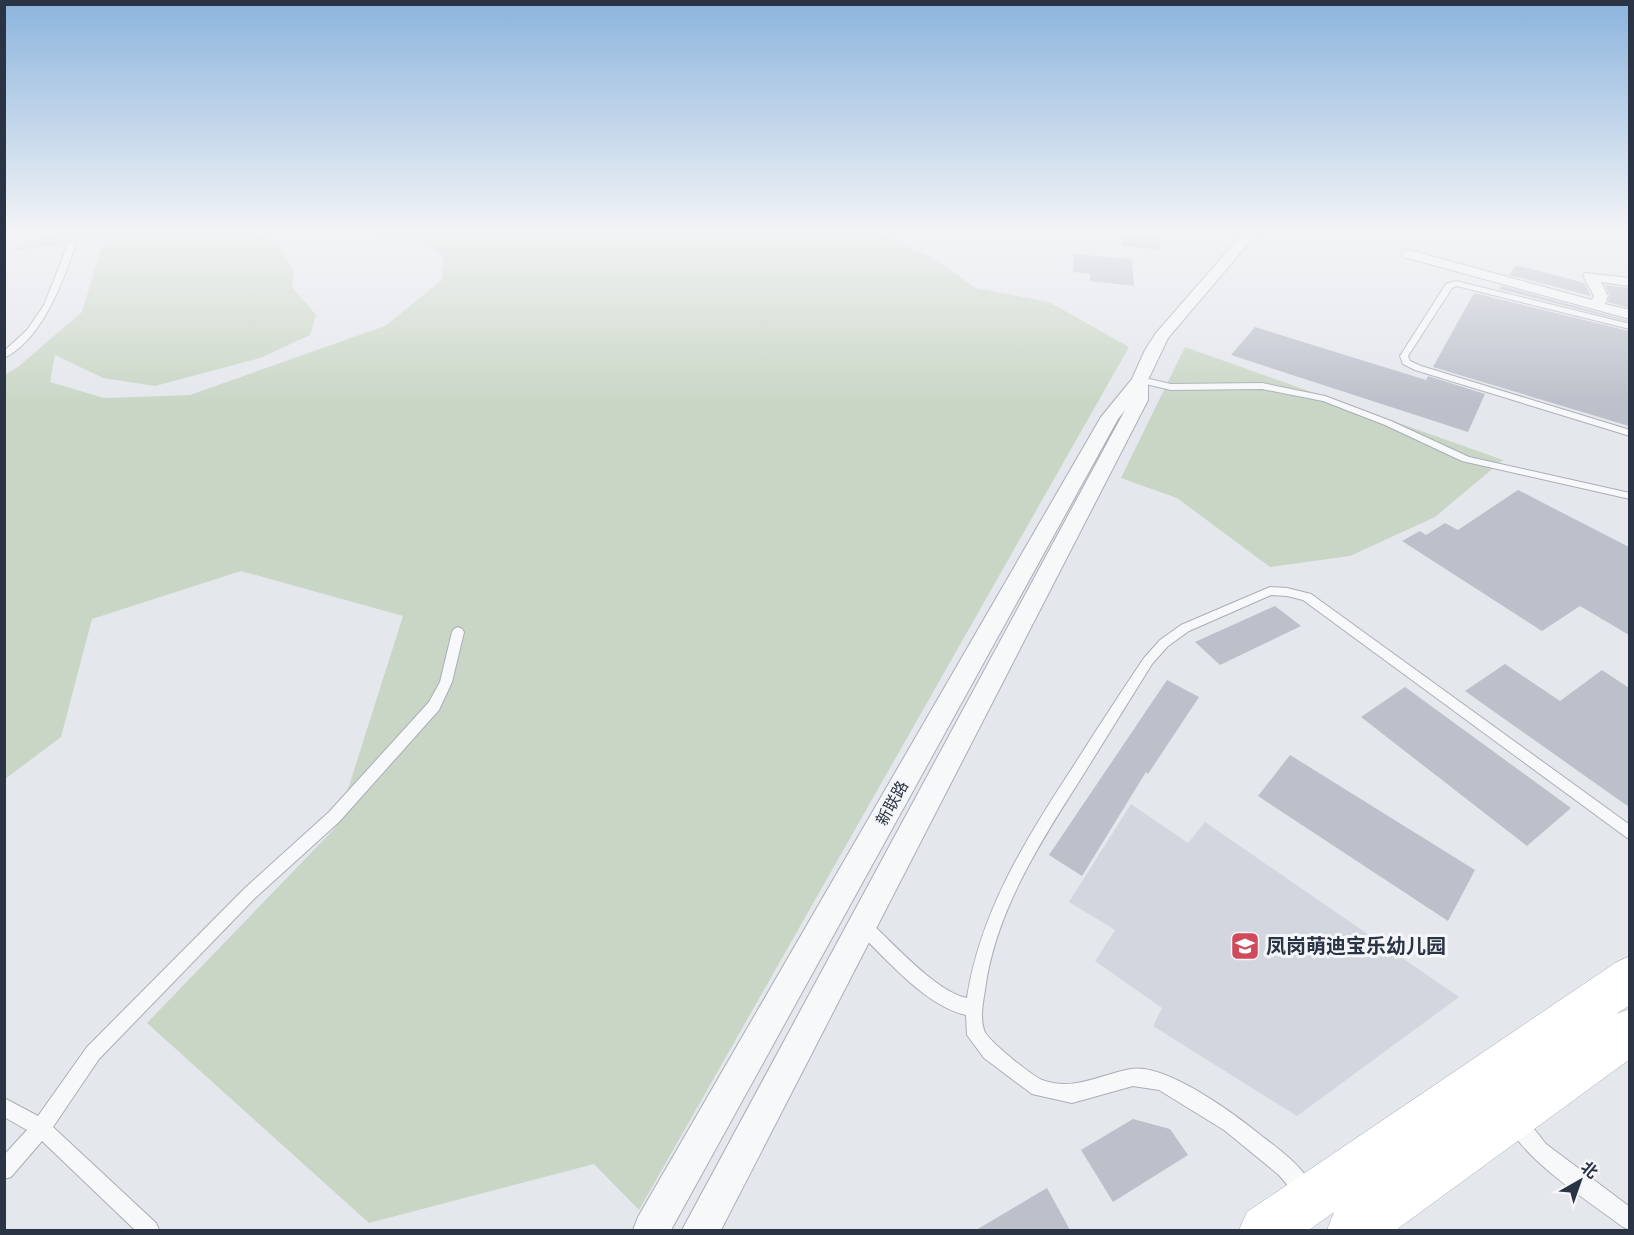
<svg xmlns="http://www.w3.org/2000/svg" width="1634" height="1235" font-family="'Fira Sans','Noto Sans SC',sans-serif">
	<style>
		.built { fill: #d2d6de }
		.green { fill: #c9d6c5 }
		.building { fill: #bbc0ca }
		.lines { fill: none; stroke-linecap: round; stroke-linejoin: round }
		.lane-casing { stroke: #a9aeb7; stroke-width: 2 }
		.street-casing { stroke: #a9aeb7; stroke-width: 2 }
		.secondary-casing { stroke: #a9aeb7; stroke-width: 1 }
		.lane { fill: #f7f8fa; fill-rule: evenodd }
		.street { fill: #f7f8fa; fill-rule: evenodd }
		.secondary { fill: #fff; fill-rule: evenodd }
		.labels { text-anchor: middle; dominant-baseline: central; stroke-width: 6; stroke-linejoin: round; paint-order: stroke }
		.street-label { font-size: 16px; fill: #2b3445; stroke: #f4f6f9 }
		.near-poi-label { font-size: 20px; font-weight: bold; fill: #2b3445; stroke: #f4f6f9; text-anchor: start }
	</style>
	<rect width="100%" height="100%" fill="#e4e7ec"/>
	<path class="built" d="M 1131,804 L 1188,843 L 1205,822 L 1459,997 L 1297,1116 L 1153,1026 L 1162,1008 L 1095,961 L 1115,930 L 1069,902 Z"/>
	<g class="green">
		<path d="M 62,231 L 123,231 L 127,233 L 249,231 L 280,246 L 294,272 L 292,287 L 316,315 L 310,335 L 260,358 L 155,386 L 103,378 L 55,355 L 50,382 L 104,398 L 190,395 L 385,326 L 442,280 L 443,255 L 425,244 L 370,231 L 874,231 L 931,257 L 976,288 L 1049,302 L 1129,347 L 639,1210 L 594,1164 L 369,1223 L 147,1023 L 336,827 L 403,616 L 241,571 L 92,619 L 61,737 L 5,779 L 4,375 L 18,367 L 82,312 L 104,239 L 9,251 Z"/>
		<path d="M 1185,347 L 1503,460 L 1435,517 L 1350,556 L 1270,567 L 1177,498 L 1121,478 Z"/>
	</g>
	<g class="building">
		<path d="M 1122,231 L 1158,231 L 1160,250 L 1122,246 Z"/>
		<path d="M 1074,254 L 1132,259 L 1134,286 L 1090,281 L 1090,274 L 1073,272 Z"/>
		<path d="M 1516,265 L 1584,283 L 1591,296 L 1509,275 Z"/>
		<path d="M 1605,285 L 1629,288 L 1629,308 L 1608,302 L 1610,295 Z"/>
		<path d="M 1502,286 L 1629,321 L 1629,322 L 1499,289 Z"/>
		<path d="M 1474,293 L 1629,331 L 1629,426 L 1433,367 Z"/>
		<path d="M 1255,327 L 1426,380 L 1428,376 L 1485,394 L 1468,432 L 1231,355 Z"/>
		<path d="M 1518,490 L 1629,547 L 1629,635 L 1580,606 L 1542,631 L 1402,541 L 1420,531 L 1426,535 L 1445,523 L 1458,530 Z"/>
		<path d="M 1275,606 L 1301,626 L 1220,665 L 1195,642 Z"/>
		<path d="M 1505,664 L 1560,701 L 1602,670 L 1629,688 L 1629,807 L 1465,691 Z"/>
		<path d="M 1167,680 L 1199,697 L 1148,774 L 1146,772 L 1082,876 L 1049,855 Z"/>
		<path d="M 1405,687 L 1571,808 L 1527,846 L 1361,717 Z"/>
		<path d="M 1290,755 L 1475,870 L 1448,921 L 1258,796 Z"/>
		<path d="M 1133,1119 L 1170,1129 L 1188,1155 L 1113,1202 L 1081,1150 Z"/>
		<path d="M 1047,1188 L 1070,1230 L 976,1230 Z"/>
	</g>
	<g class="lines">
		<g class="lane-casing">
			<g id="lane">
				<path d="M 69,242 L 76,244 C 63,281 42,340 4,358 L 4,351 L 27,330 L 44,305 Z"/>
				<path d="M 1456,281 L 1630,324 L 1630,329 L 1457,286 L 1452,288 L 1408,356 L 1410,361 L 1421,366 L 1630,430 L 1630,436 L 1415,370 L 1403,364 L 1400,356 L 1446,284 Z"/>
				<path d="M 1140,377 L 1171,384 L 1262,383 L 1325,396 L 1391,421 L 1469,457 L 1630,493 L 1630,499 L 1462,461 L 1385,425 L 1323,401 L 1262,389 L 1171,390 L 1137,382 L 1137,378 Z"/>
				<path d="M 1270,587 L 1287,588 L 1311,594 L 1630,825 L 1630,840 L 1303,600 L 1287,596 L 1271,595 L 1189,631 L 1168,646 L 1152,664 C 1128,703 1104,741 1080,780 C 1039,844 995,913 985,990 C 983,1002 980,1018 984,1030 C 987,1040 1032,1076 1042,1080 C 1074,1092 1101,1074 1131,1069 C 1165,1063 1232,1112 1258,1133 C 1278,1149 1304,1166 1315,1191 L 1312,1198 L 1305,1201 L 1298,1198 L 1279,1175 L 1224,1130 L 1159,1090 L 1133,1086 L 1072,1103 L 1032,1094 L 984,1058 L 967,1035 L 966,1015 C 925,1006 887,959 856,930 L 854,925 L 856,920 L 862,917 L 868,920 C 892,942 936,992 967,998 C 980,913 1025,840 1071,770 C 1095,732 1119,695 1144,658 L 1160,640 L 1181,625 Z"/>
				<path d="M 458,627 L 462,629 L 464,632 L 452,682 L 439,710 L 339,822 L 255,898 L 99,1059 L 53,1127 L 156,1223 L 159,1230 L 135,1230 L 42,1141 L 11,1177 L 4,1179 L 4,1155 L 27,1130 L 4,1117 L 4,1098 L 38,1116 L 87,1047 L 245,888 L 329,812 L 429,702 L 440,682 L 452,632 L 454,629 Z"/>
				<path d="M 1516,1113 L 1523,1115 L 1546,1144 L 1630,1207 L 1630,1230 L 1623,1227 C 1590,1202 1522,1159 1507,1122 L 1509,1115 Z"/>
			</g>
		</g>
		<g class="street-casing">
			<g id="street">
				<path d="M 1245,231 L 1259,231 L 1168,338 L 1148,380 L 1148,400 L 721,1230 L 682,1230 L 1125,410 L 1118,419 L 671,1230 L 633,1230 L 638,1217 L 1101,417 L 1132,379 L 1145,350 L 1156,333 Z"/>
				<path d="M 1409,250 L 1592,300 L 1594,296 L 1583,276 L 1585,273 L 1630,278 L 1630,286 L 1601,282 L 1608,296 L 1605,304 L 1630,310 L 1630,319 L 1404,257 L 1402,254 L 1404,251 Z"/>
			</g>
		</g>
		<g class="secondary-casing">
			<path id="secondary" d="M 1630,956 L 1630,1005 L 1616,1014 L 1630,1009 L 1630,1059 L 1396,1230 L 1327,1230 L 1334,1212 L 1309,1230 L 1239,1230 L 1247,1212 L 1615,963 Z"/>
		</g>
		<use href="#lane" class="lane"/>
		<use href="#street" class="street"/>
		<use href="#secondary" class="secondary"/>
	</g>
	<linearGradient id="sky" x2="0" y2="1"><stop stop-color="#8bb4dd"/><stop offset="0.57" stop-color="#f3f4f6"/><stop offset="1" stop-color="#f3f4f6" stop-opacity="0"/></linearGradient>
	<rect width="1634" height="404" fill="url(#sky)"/>
	<defs>
		<g id="school-square" transform="scale(1.5)"><rect x="-9" y="-9" width="18" height="18" rx="4" fill="#d1495b" stroke="#f4f6f9"/><path d="M0-5L7-2L0 1L-7-2ZM-4 1L0 2.5L4 1V4Q0 6-4 4Z" fill="#fff"/></g>
	</defs>
	<g fill-rule="evenodd">
		<use href="#school-square" x="1245" y="946"/>
	</g>
	<g class="labels">
		<g class="street-label">
			<text transform="translate(892 803) rotate(-61)">新联路</text>
		</g>
		<g class="near-poi-label">
			<text x="1266" y="946">凤岗萌迪宝乐幼儿园</text>
		</g>
	</g>
	<rect width="1634" height="1235" fill="none" stroke="#2b3445" stroke-width="12"/>
	<g transform="translate(1580 1181) rotate(40)" stroke="#f4f6f9" stroke-width="4.5" paint-order="stroke">
	<path d="M0-4.5L10 22L0 15L-10 22Z" fill="#2b3445"/>
	<text y="-9" font-size="16" font-weight="bold" text-anchor="middle" fill="#2b3445">北</text>
	</g>
</svg>
